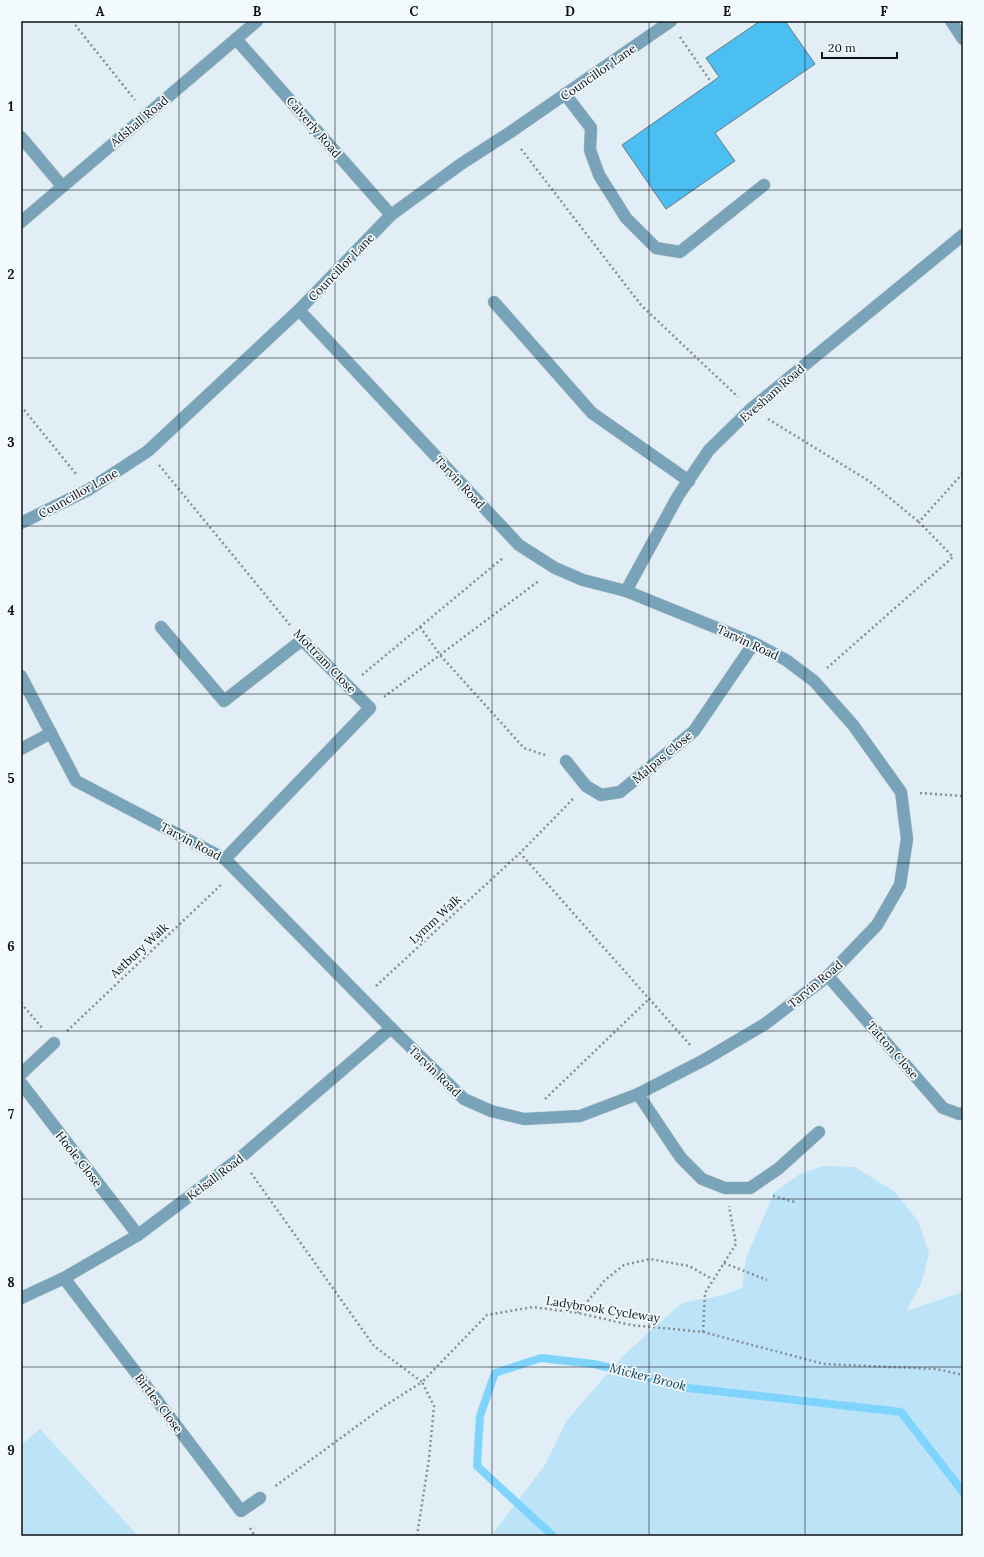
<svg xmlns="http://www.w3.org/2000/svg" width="984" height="1557" font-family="Lora,serif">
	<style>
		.green { fill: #bce3f8 }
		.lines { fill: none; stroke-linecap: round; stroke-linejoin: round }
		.stream { stroke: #7fd4fd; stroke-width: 8 }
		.building { fill: #4bbff2; stroke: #6d797f }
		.minor-casing { stroke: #bfcbd1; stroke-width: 13 }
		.path { stroke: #868f94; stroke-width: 2.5; stroke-dasharray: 2 3; stroke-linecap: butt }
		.minor { stroke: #78a3b9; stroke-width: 12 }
		.grid { fill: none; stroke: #0d1214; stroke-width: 1; stroke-opacity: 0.55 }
		.labels { text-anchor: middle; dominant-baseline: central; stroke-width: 3.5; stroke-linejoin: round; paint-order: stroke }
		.street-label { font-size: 12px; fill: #0d1214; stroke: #f2fafe }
		.water-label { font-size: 13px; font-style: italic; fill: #0d3f54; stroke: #f2fafe }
		.neatline { fill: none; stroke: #0d1214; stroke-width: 1.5 }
		.grid-label { font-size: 13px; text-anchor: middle; font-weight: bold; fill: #0d1214 }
	</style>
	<rect width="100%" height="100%" fill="#e1eef5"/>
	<g class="green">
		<path d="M 823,1166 L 855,1167 L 895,1192 L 918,1221 L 929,1253 L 921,1284 L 906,1311 L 963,1292 L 963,1536 L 491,1536 L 545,1465 L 567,1420 L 624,1355 L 682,1303 L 723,1295 L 742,1288 L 746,1258 L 773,1196 L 772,1194 L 800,1174 Z"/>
		<path d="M 40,1429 L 138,1536 L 21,1536 L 21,1445 Z"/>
	</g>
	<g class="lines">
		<path class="stream" d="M 553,1536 L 477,1466 L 480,1416 L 495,1373 L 541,1358 L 594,1364 L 688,1388 L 901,1412 L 963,1492"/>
	</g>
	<path class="building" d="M 760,21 L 785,21 L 815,64 L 715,133 L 735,161 L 666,209 L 622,145 L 719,77 L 706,58 Z"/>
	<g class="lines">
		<g class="minor-casing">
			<g id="minor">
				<path d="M 951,21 L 963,39"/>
				<path d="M 236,39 L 391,215"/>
				<path d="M 565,94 L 591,128 L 590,150 L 599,175 L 626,218 L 656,248 L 680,252 L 764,185"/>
				<path d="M 21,137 L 62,186"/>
				<path d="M 21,222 L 257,21"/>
				<path d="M 494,302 L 592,413 L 689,481"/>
				<path d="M 21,523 L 88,490 L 148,451 L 299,310 L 391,215 L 461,164 L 509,133 L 671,21"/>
				<path d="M 626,591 L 678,496 L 709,450 L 751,409 L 963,235"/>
				<path d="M 161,627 L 224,701 L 302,640 L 370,708 L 225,859"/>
				<path d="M 21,676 L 76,781 L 225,859 L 391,1028 L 464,1099 L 491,1111 L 524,1119 L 580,1116 L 638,1094 L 704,1060 L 765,1024 L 828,976 L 877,925 L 900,885 L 907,839 L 901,792 L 853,725 L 814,681 L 786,660 L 754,643 L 626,591 L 583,580 L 555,568 L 519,545 L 299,310"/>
				<path d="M 21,749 L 51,733"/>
				<path d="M 566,761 L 586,786 L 601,795 L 620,792 L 694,731 L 754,643"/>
				<path d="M 828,976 L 943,1108 L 959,1114 L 963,1113"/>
				<path d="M 21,1074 L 54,1043"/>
				<path d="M 21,1083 L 138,1235"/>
				<path d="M 638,1094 L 681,1158 L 702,1179 L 725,1188 L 750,1188 L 778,1169 L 819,1132"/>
				<path d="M 64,1278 L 241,1511 L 260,1498"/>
				<path d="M 21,1298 L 64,1278 L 138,1235 L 240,1158 L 391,1028"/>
			</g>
		</g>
		<g class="path">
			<path d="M 72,21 L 135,100"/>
			<path d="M 680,37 L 711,82"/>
			<path d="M 521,149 L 641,305 L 738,397"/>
			<path d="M 21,406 L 76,474"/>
			<path d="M 768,419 L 869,481 L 919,522"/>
			<path d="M 159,465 L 290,625"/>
			<path d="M 420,627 L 441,656 L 524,748 L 548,756"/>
			<path d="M 827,668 L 953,557 L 919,522 L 963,473"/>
			<path d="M 362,675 L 504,557"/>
			<path d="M 384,697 L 540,580"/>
			<path d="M 920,793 L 963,796"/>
			<path d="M 573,799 L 520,853 L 691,1046"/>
			<path d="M 376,986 L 520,853"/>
			<path d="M 21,1003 L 43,1029"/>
			<path d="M 67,1031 L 223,883"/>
			<path d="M 545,1099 L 650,998"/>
			<path d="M 251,1173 L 374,1346 L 422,1382 L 383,1407 L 274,1487"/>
			<path d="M 773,1196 L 795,1202"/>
			<path d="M 724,1263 L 767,1280"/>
			<path d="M 578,1313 L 605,1280 L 624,1265 L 650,1259 L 689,1266 L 712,1279"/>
			<path d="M 703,1332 L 705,1293 L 736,1244 L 729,1206"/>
			<path d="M 250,1528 L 255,1536"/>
			<path d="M 417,1536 L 429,1459 L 434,1406 L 422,1382 L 487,1315 L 533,1307 L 578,1313 L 631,1325 L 703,1332 L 824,1364 L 936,1369 L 963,1375"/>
		</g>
		<use href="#minor" class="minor"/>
	</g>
	<path class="grid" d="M 179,21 L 179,1536M 335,21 L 335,1536M 492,21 L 492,1536M 649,21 L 649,1536M 805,21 L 805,1536M 21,190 L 963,190M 21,358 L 963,358M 21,526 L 963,526M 21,694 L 963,694M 21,863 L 963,863M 21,1031 L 963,1031M 21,1199 L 963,1199M 21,1367 L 963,1367"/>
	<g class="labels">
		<g class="street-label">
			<text transform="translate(598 72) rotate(-35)">Councillor Lane</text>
			<text transform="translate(139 121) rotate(-40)">Adshall Road</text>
			<text transform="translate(314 127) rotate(49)">Calverly Road</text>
			<text transform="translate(341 267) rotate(-46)">Councillor Lane</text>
			<text transform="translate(772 393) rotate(-41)">Evesham Road</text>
			<text transform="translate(460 482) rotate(47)">Tarvin Road</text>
			<text transform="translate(78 493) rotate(-29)">Councillor Lane</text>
			<text transform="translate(748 642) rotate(25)">Tarvin Road</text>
			<text transform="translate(325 661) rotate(46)">Mottram Close</text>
			<text transform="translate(662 757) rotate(-40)">Malpas Close</text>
			<text transform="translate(191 841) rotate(28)">Tarvin Road</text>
			<text transform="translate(435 919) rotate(-43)">Lymm Walk</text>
			<text transform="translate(139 950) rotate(-43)">Astbury Walk</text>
			<text transform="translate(815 984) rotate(-40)">Tarvin Road</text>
			<text transform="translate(893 1050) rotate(49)">Tatton Close</text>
			<text transform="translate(435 1071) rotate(44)">Tarvin Road</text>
			<text transform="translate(79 1159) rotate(52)">Hoole Close</text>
			<text transform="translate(215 1177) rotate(-37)">Kelsall Road</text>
			<text transform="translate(603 1309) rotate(9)">Ladybrook Cycleway</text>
			<text transform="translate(159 1403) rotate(53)">Birtles Close</text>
		</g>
		<g class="water-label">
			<text transform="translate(648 1377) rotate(14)">Micker Brook</text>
		</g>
	</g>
	<rect width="984" height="1557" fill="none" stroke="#f2fafe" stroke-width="44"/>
	<path d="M822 52v6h75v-6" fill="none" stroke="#0d1214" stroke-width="2"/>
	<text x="828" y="52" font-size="12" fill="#0d1214" stroke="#f2fafe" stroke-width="3" paint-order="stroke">20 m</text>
	<rect x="22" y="22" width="940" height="1513" class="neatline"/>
	<g class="grid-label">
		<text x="100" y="16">A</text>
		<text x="257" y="16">B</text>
		<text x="414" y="16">C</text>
		<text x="570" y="16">D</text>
		<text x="727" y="16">E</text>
		<text x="884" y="16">F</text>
		<text x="11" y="111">1</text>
		<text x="11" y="279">2</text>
		<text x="11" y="447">3</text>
		<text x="11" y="615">4</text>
		<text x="11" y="783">5</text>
		<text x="11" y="951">6</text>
		<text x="11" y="1119">7</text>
		<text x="11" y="1287">8</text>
		<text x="11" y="1455">9</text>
	</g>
</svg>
